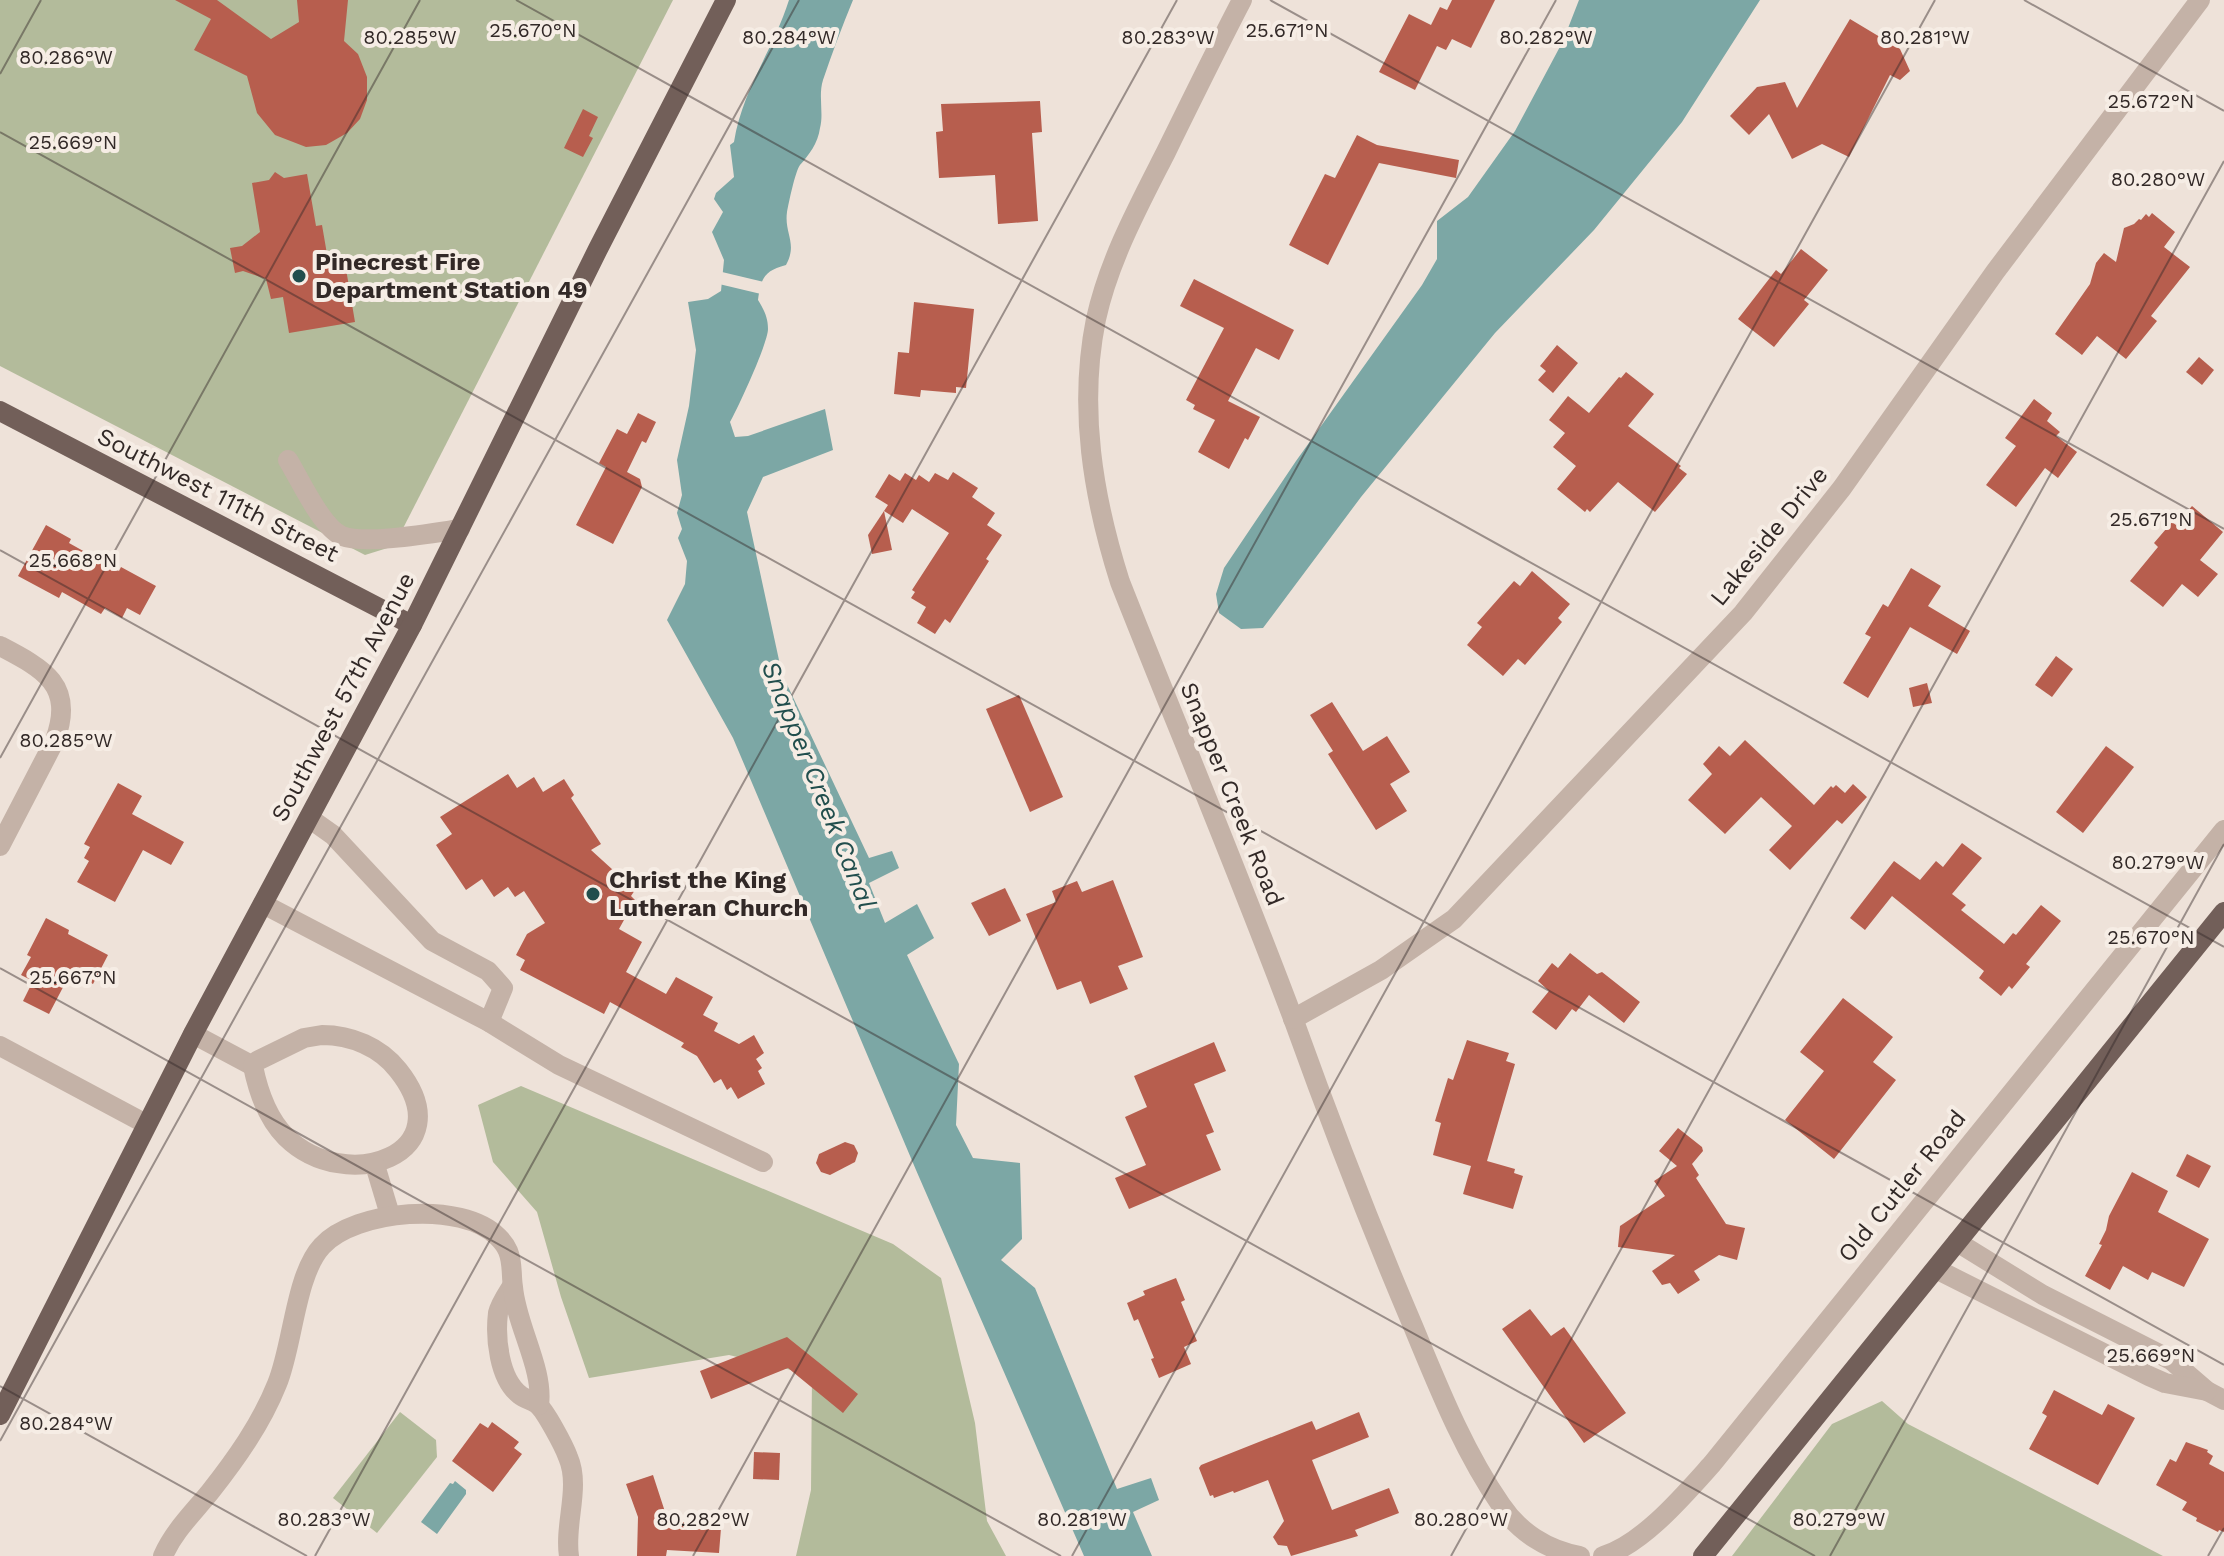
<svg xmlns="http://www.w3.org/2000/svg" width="2224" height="1556" font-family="'Work Sans',sans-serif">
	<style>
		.green { fill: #b3bb9b }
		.water { fill: #7ca7a5 }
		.pier { fill: #eee2d9 }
		.building { fill: #b75e4e }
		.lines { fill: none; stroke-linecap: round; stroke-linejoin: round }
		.minor { stroke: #c4b2a7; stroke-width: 20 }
		.major { stroke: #725f59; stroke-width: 20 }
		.ticks { fill: none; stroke: #322927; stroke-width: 2; stroke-opacity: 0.45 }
		.poi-dot { fill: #214e4d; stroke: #f6ede5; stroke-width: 3 }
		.labels { text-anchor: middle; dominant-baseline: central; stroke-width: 8; stroke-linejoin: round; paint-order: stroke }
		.poi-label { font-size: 24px; font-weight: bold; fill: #322927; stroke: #f6ede5; text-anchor: start }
		.street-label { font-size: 24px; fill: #322927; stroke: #f6ede5 }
		.water-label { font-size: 26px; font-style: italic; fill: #214e4d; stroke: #f6ede5 }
		.ticks-label { font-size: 20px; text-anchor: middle; fill: #322927; stroke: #f6ede5; stroke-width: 8; stroke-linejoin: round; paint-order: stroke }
	</style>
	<rect width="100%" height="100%" fill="#eee2d9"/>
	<g class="green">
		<path d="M 0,0 L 673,0 L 394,546 L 365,555 L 0,366 Z"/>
		<path d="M 521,1086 L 893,1244 L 941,1278 L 975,1423 L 987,1521 L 1006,1556 L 796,1556 L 811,1490 L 812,1375 L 729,1355 L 589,1378 L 561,1297 L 537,1212 L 493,1162 L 478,1105 Z"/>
		<path d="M 1882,1401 L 1908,1424 L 2163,1556 L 1732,1556 L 1832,1424 Z"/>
		<path d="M 400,1412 L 436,1440 L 437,1457 L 377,1533 L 333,1498 Z"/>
	</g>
	<g class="water">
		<path d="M 789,0 L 853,0 C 842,27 832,53 823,80 C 818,96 824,113 820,128 C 818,143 809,155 800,165 C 795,172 789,202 787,212 C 784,234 798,243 786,265 C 764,271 761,278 758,300 C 764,310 768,317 768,329 C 768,343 738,408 730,422 L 735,437 L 748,436 L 825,409 L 833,450 L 763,477 L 747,512 L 782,674 L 869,858 L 892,851 L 899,868 L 869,883 L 885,923 L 917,904 L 934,938 L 907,955 L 959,1064 L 956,1125 L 973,1158 L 1020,1163 L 1022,1239 L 1001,1260 L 1035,1288 L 1117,1489 L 1151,1478 L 1159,1500 L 1133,1512 L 1152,1556 L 1084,1556 L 916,1170 L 733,738 L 667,620 L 685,584 L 687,561 L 678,538 L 682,529 L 677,513 L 682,495 L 677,460 L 689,406 L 696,350 L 688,302 L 708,299 L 721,291 L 724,260 L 712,232 L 723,212 L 714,199 L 716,193 L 734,177 L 730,145 L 734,142 C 742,91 773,50 789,0 Z"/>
		<path d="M 1579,0 L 1760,0 L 1682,122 L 1594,230 L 1495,333 L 1361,497 L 1263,628 L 1241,629 L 1219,613 L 1216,594 L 1224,568 L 1296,461 L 1422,285 L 1437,259 L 1437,221 L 1468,197 L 1515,131 L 1563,41 Z"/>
		<path d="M 455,1481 L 466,1490 L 466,1494 L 437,1534 L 421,1522 L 450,1483 L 453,1484 Z"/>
	</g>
	<path class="pier" d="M 722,272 L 764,282 L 761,294 L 719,284 Z"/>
	<g class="building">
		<path d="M 175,0 L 217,0 L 271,39 L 299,22 L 297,0 L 348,0 L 344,41 L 358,54 L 367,77 L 367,100 L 360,119 L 347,133 L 326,145 L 306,147 L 275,135 L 257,113 L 247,76 L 194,50 L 211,19 Z"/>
		<path d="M 1452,0 L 1495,0 L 1471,48 L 1452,39 L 1446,50 L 1437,46 L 1415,90 L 1379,72 L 1409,14 L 1431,25 L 1440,7 L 1447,10 Z"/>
		<path d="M 1850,19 L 1900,49 L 1910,71 L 1900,80 L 1890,75 L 1849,157 L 1822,144 L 1792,159 L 1769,114 L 1749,135 L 1730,116 L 1757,87 L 1785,82 L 1797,108 Z"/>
		<path d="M 1040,101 L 1042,132 L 1032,133 L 1038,221 L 998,224 L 995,175 L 939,178 L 936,132 L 943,131 L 941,104 Z"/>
		<path d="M 583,109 L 598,117 L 589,136 L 593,138 L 583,157 L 564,148 Z"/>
		<path d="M 1357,135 L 1377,145 L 1459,160 L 1456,178 L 1379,163 L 1328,265 L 1289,245 L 1325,174 L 1335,178 Z"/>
		<path d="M 275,172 L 284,178 L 307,174 L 316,226 L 322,225 L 328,260 L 346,269 L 355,322 L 289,333 L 283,297 L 271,299 L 266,279 L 243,271 L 235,273 L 230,248 L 242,246 L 260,232 L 252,183 L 269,180 Z"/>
		<path d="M 2152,213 L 2175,232 L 2164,247 L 2190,267 L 2151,316 L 2157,321 L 2126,359 L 2097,336 L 2082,355 L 2055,334 L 2090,284 L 2096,263 L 2104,253 L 2116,262 L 2124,228 L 2134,224 L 2139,219 L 2141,220 L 2146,214 L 2149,217 Z"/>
		<path d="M 1801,249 L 1828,270 L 1804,300 L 1809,304 L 1774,347 L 1738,319 L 1776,270 L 1781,274 Z"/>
		<path d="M 1194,279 L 1294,330 L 1279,360 L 1256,348 L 1228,401 L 1260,417 L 1248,440 L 1245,438 L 1229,469 L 1198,452 L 1215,420 L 1193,409 L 1195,405 L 1186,400 L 1224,328 L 1180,306 Z"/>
		<path d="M 914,302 L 974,309 L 966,388 L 956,387 L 956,393 L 921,390 L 920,397 L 894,394 L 898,352 L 909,353 Z"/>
		<path d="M 1557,345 L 1578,363 L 1553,393 L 1538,380 L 1546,371 L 1540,366 Z"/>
		<path d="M 2199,357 L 2214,370 L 2202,385 L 2186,372 Z"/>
		<path d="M 1626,372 L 1654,394 L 1628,426 L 1681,466 L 1679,468 L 1687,474 L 1655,512 L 1618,482 L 1590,512 L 1587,509 L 1585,512 L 1557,489 L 1576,466 L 1553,447 L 1565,433 L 1549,420 L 1568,396 L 1589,413 L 1619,377 L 1621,378 Z"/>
		<path d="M 2034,399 L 2052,413 L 2047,421 L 2060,432 L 2056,436 L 2077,452 L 2058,478 L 2045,468 L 2016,507 L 1986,485 L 2016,446 L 2005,438 Z"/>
		<path d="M 638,413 L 656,422 L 646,443 L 642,441 L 627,472 L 640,479 L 642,487 L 613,544 L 576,525 L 606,467 L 599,463 L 617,429 L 627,434 Z"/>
		<path d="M 953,472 L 978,488 L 972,497 L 995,513 L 987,525 L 1002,535 L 986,559 L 989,561 L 950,623 L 945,619 L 935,634 L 917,623 L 926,607 L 911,598 L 915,592 L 912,590 L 949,533 L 912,509 L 903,523 L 884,511 L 888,505 L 875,497 L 889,474 L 900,481 L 905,473 L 916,480 L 919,475 L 929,482 L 935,473 L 948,480 Z"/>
		<path d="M 2192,506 L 2223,532 L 2200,560 L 2218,574 L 2198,597 L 2182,584 L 2163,607 L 2130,581 L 2158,547 L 2154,543 L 2172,522 L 2176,525 Z"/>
		<path d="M 884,511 L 892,550 L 872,554 L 868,535 Z"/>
		<path d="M 46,525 L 71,539 L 69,543 L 119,571 L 121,567 L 156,586 L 140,615 L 127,608 L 122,618 L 105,608 L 101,614 L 62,592 L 59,598 L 18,576 Z"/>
		<path d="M 1911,568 L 1941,586 L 1928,606 L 1970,631 L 1957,654 L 1910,627 L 1868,698 L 1843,683 L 1871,637 L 1865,634 L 1883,604 L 1888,607 Z"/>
		<path d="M 1532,571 L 1570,604 L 1558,618 L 1562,622 L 1525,665 L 1518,659 L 1503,676 L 1467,645 L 1482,627 L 1477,623 L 1514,581 L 1520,586 Z"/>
		<path d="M 2056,656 L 2073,669 L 2052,697 L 2035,685 Z"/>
		<path d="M 1927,683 L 1932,703 L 1913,707 L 1909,688 Z"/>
		<path d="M 1019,695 L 1063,797 L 1030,812 L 986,709 Z"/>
		<path d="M 1332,702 L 1363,751 L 1387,736 L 1410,772 L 1390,784 L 1407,811 L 1376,830 L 1328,754 L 1333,751 L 1310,715 Z"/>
		<path d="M 1745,740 L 1814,805 L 1831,786 L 1833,788 L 1836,785 L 1845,793 L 1853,784 L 1867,797 L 1842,824 L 1837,820 L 1790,870 L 1769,850 L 1792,826 L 1761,797 L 1725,834 L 1688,800 L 1712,774 L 1703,764 L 1719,746 L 1730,756 Z"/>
		<path d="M 2106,746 L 2134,767 L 2083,833 L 2056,812 Z"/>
		<path d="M 508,774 L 517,788 L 534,777 L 543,792 L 564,779 L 574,795 L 571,798 L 601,844 L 591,850 L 635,890 L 631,896 L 635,900 L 619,929 L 642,942 L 626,972 L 666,994 L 676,977 L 713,997 L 703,1015 L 718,1023 L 714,1031 L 739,1044 L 754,1035 L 764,1053 L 756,1059 L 762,1068 L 758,1071 L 765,1084 L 738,1099 L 731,1087 L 727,1090 L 721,1079 L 714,1083 L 697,1056 L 681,1047 L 684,1043 L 610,1002 L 604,1014 L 520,970 L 525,960 L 516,955 L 527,934 L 545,923 L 524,891 L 515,897 L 508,887 L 494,897 L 482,879 L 466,890 L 436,845 L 452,834 L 440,817 Z"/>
		<path d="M 118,783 L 142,796 L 132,814 L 184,842 L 171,865 L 143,850 L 115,902 L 77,882 L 89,861 L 84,858 L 90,847 L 84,844 Z"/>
		<path d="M 1962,843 L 1982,858 L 1952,894 L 1966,905 L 1961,910 L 2004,944 L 2013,933 L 2016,935 L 2041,905 L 2061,921 L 2026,964 L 2030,967 L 2012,989 L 2009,986 L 2001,996 L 1979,978 L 1984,971 L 1892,896 L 1865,930 L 1850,918 L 1894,861 L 1920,880 L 1936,861 L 1943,867 Z"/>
		<path d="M 1113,880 L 1143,957 L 1118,966 L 1128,989 L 1090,1004 L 1081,981 L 1057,990 L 1026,914 L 1056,902 L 1052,891 L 1077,881 L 1082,892 Z"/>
		<path d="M 1005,888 L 1021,921 L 989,936 L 971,903 Z"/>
		<path d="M 46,918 L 69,930 L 68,934 L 108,955 L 93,984 L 71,972 L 49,1014 L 23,1001 L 33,981 L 21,975 L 31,957 L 27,955 Z"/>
		<path d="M 1570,953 L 1597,974 L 1602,972 L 1640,1002 L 1624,1023 L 1589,995 L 1576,1012 L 1572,1009 L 1556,1030 L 1532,1012 L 1549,991 L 1538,981 L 1552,963 L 1558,968 Z"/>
		<path d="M 1843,998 L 1893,1037 L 1873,1062 L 1896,1080 L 1834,1159 L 1785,1120 L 1824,1071 L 1800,1052 Z"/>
		<path d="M 1467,1040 L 1509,1053 L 1506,1061 L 1515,1064 L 1487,1161 L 1515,1169 L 1514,1173 L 1523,1176 L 1513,1209 L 1463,1194 L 1471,1166 L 1433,1155 L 1441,1123 L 1435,1121 L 1448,1078 L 1453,1080 Z"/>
		<path d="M 1214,1042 L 1226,1071 L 1194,1084 L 1214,1132 L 1206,1135 L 1221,1170 L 1129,1209 L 1115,1178 L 1146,1165 L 1125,1117 L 1147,1107 L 1134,1076 Z"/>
		<path d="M 1678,1128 L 1702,1147 L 1703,1151 L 1692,1164 L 1699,1175 L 1696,1178 L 1726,1224 L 1745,1228 L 1737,1260 L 1719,1255 L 1694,1271 L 1700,1280 L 1678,1294 L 1670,1283 L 1662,1285 L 1652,1271 L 1675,1255 L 1618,1247 L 1620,1226 L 1665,1196 L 1654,1181 L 1677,1166 L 1659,1151 Z"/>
		<path d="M 845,1142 L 854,1145 L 858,1153 L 855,1162 L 830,1175 L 821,1172 L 816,1163 L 819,1154 Z"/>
		<path d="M 2187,1154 L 2211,1166 L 2199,1188 L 2176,1176 Z"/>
		<path d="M 2132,1172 L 2168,1191 L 2158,1212 L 2209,1239 L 2184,1287 L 2152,1272 L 2148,1280 L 2123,1266 L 2110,1290 L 2085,1276 L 2102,1245 L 2099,1244 L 2106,1230 L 2109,1216 Z"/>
		<path d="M 1176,1278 L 1185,1300 L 1181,1302 L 1197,1341 L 1184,1347 L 1191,1364 L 1159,1378 L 1151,1359 L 1154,1358 L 1138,1319 L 1134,1321 L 1127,1303 L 1145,1295 L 1143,1291 Z"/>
		<path d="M 1530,1309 L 1551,1336 L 1564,1327 L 1626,1413 L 1584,1443 L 1502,1329 Z"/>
		<path d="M 787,1337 L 858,1394 L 843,1413 L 788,1368 L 711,1399 L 700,1371 Z"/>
		<path d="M 2054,1390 L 2102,1415 L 2108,1404 L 2135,1418 L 2098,1485 L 2029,1449 L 2047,1416 L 2042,1413 Z"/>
		<path d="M 1359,1412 L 1369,1437 L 1312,1460 L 1332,1510 L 1389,1488 L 1399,1513 L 1355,1530 L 1358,1536 L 1291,1556 L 1287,1546 L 1278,1545 L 1273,1537 L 1284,1521 L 1268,1480 L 1234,1493 L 1233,1491 L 1214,1498 L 1213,1495 L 1210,1496 L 1199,1468 L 1201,1465 L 1312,1421 L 1316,1430 Z"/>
		<path d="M 492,1422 L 519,1442 L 514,1448 L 522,1454 L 493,1492 L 452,1461 L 480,1423 L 488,1428 Z"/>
		<path d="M 2186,1442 L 2208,1450 L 2207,1452 L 2213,1456 L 2209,1464 L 2224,1472 L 2224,1532 L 2219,1530 L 2218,1532 L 2196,1521 L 2197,1518 L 2182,1510 L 2187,1502 L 2156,1485 L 2170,1459 L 2176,1462 Z"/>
		<path d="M 754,1452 L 780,1453 L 779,1480 L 753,1479 Z"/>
		<path d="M 653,1475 L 668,1521 L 716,1524 L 716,1527 L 721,1528 L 719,1553 L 667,1550 L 666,1556 L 637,1556 L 638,1517 L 626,1484 Z"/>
	</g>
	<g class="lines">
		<g class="minor">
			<path d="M 1242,0 C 1216,50 1191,101 1166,152 C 1139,205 1109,260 1096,319 C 1078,408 1093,497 1120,582 C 1178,729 1239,874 1294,1021 C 1331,1124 1370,1225 1413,1326 C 1438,1386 1463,1450 1501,1505 C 1519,1532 1547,1550 1580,1556"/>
			<path d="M 288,460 C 299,478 322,528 342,536 C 366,545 433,533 460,529"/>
			<path d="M 0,646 C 44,669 75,685 55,740 L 0,846"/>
			<path d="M 309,818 L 333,835 L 432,941 L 488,971 L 503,988 L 489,1022"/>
			<path d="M 263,904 L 489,1022 L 559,1065 L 763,1162"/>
			<path d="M 1293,1019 L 1381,970 L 1454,919 L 1743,613 L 1842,488 L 1995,272 L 2200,0"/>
			<path d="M 193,1034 L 253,1066"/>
			<path d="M 322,1035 C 351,1035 380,1047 398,1070 C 465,1154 346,1196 286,1137 C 267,1118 258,1091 253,1066 L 257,1061 L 304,1038 Z"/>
			<path d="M 0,1046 L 146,1124"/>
			<path d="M 375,1165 L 390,1215"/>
			<path d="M 1957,1242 L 2043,1295 L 2171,1360 L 2207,1391 L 2224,1400"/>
			<path d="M 1936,1269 L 2149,1376 L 2165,1383 L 2207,1391"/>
			<path d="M 512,1286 C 507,1294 500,1304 498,1313 C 495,1338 499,1379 520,1395 C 525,1399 532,1400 537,1404 C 545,1410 564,1446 568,1457 C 581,1487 564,1524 569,1556"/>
			<path d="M 163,1556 C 174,1531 193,1513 210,1492 C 236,1459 261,1424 277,1384 C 293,1346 295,1275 322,1246 C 355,1210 462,1200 498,1237 C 502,1241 506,1246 508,1251 C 513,1263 511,1275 513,1287 C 516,1325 544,1369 539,1405"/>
			<path d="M 1603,1556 C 1642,1545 1685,1494 1712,1464 L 2224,830"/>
		</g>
		<g class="major">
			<path d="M 0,411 L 412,625"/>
			<path d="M 0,1415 L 193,1034 L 412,625 L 598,249 L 726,0"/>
			<path d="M 1703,1556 L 2224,912"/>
		</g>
	</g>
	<path class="ticks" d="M 516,0 L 2224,947M 1270,0 L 2224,529M 2024,0 L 2224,111M 0,74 L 41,0M 0,132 L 2224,1365M 0,550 L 1815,1556M 0,758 L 420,0M 0,968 L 1061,1556M 0,1386 L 307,1556M 0,1441 L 799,0M 315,1556 L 1177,0M 693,1556 L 1556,0M 1072,1556 L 1935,0M 1451,1556 L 2224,161M 1830,1556 L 2224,844M 2208,1556 L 2224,1528"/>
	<g class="poi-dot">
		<circle cx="299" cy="276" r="8"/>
		<circle cx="593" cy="894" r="8"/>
	</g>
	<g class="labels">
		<g class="poi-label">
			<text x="315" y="262">Pinecrest Fire<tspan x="315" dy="28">Department Station 49</tspan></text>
			<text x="609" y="880">Christ the King<tspan x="609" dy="28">Lutheran Church</tspan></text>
		</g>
		<g class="street-label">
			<text transform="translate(218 495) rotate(27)">Southwest 111th Street</text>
			<text transform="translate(1769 536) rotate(-51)">Lakeside Drive</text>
			<text transform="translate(343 697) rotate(-62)">Southwest 57th Avenue</text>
			<text transform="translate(1232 794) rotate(68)">Snapper Creek Road</text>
			<text transform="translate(1902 1186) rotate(-51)">Old Cutler Road</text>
		</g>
		<g class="water-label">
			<text transform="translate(819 785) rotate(68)">Snapper Creek Canal</text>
		</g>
	</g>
	<g class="ticks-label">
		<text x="533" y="37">25.670°N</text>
		<text x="1287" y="37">25.671°N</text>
		<text x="410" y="44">80.285°W</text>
		<text x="789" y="44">80.284°W</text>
		<text x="1168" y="44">80.283°W</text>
		<text x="1546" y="44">80.282°W</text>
		<text x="1925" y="44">80.281°W</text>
		<text x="66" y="64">80.286°W</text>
		<text x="2151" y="108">25.672°N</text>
		<text x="73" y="149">25.669°N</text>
		<text x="2158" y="186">80.280°W</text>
		<text x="2151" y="526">25.671°N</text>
		<text x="73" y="567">25.668°N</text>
		<text x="66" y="747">80.285°W</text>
		<text x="2158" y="869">80.279°W</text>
		<text x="2151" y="944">25.670°N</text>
		<text x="73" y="984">25.667°N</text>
		<text x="2151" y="1362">25.669°N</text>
		<text x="66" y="1430">80.284°W</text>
		<text x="324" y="1526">80.283°W</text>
		<text x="703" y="1526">80.282°W</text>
		<text x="1082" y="1526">80.281°W</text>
		<text x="1461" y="1526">80.280°W</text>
		<text x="1839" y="1526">80.279°W</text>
	</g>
</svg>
